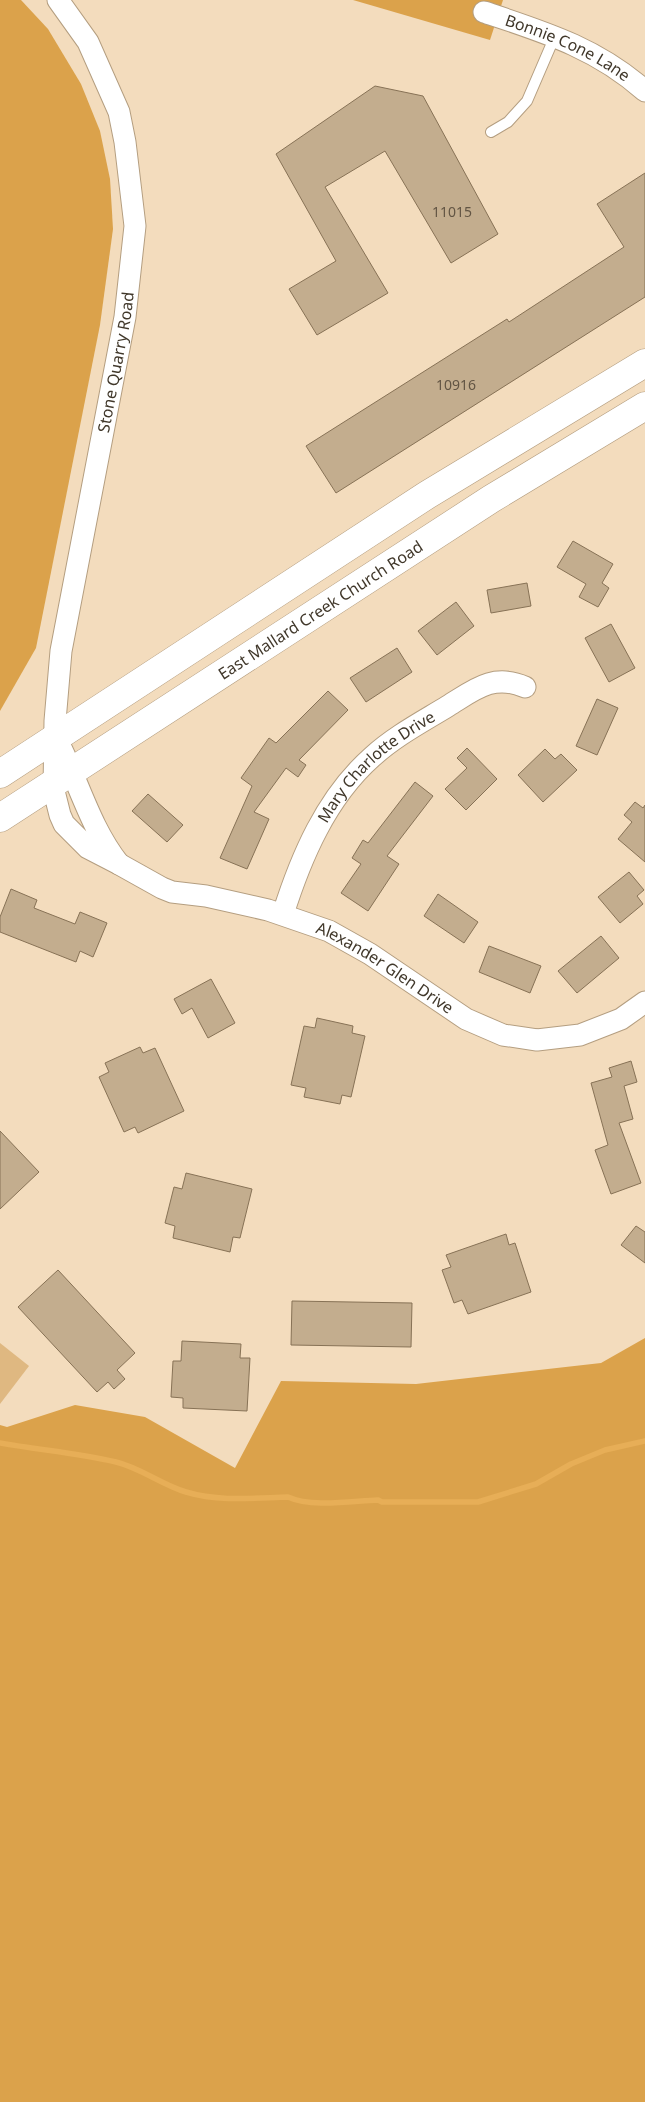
<svg xmlns="http://www.w3.org/2000/svg" width="645" height="2102" font-family="'Noto Sans',sans-serif">
	<style>
		.green { fill: #dfb881 }
		.forest { fill: #dba24b }
		.lines { fill: none; stroke-linecap: round; stroke-linejoin: round }
		.stream { stroke: #e7ae57; stroke-width: 5.5 }
		.building { fill: #c3ad8e; stroke: #877256 }
		.service-casing { stroke: #b49e80; stroke-width: 12 }
		.minor-casing { stroke: #b49e80; stroke-width: 23 }
		.secondary-casing { stroke: #b49e80; stroke-width: 29 }
		.service { stroke: #fff; stroke-width: 10 }
		.minor { stroke: #fff; stroke-width: 21 }
		.secondary { stroke: #fff; stroke-width: 28 }
		.labels { text-anchor: middle; dominant-baseline: central; stroke-width: 4.5; stroke-linejoin: round; paint-order: stroke }
		.number-label { font-size: 14px; fill: #625544 }
		.street-label { font-size: 16px; fill: #41382b; stroke: #f3dcbd }
	</style>
	<rect width="100%" height="100%" fill="#f3dcbd"/>
	<path class="green" d="M 0,1343 L 29,1366 L 0,1404 Z"/>
	<g class="forest">
		<path d="M 0,0 L 21,0 L 48,29 L 81,84 L 100,131 L 110,179 L 113,229 L 100,325 L 36,648 L 0,711 Z"/>
		<path d="M 353,0 L 503,0 L 490,40 Z"/>
		<path d="M 645,1338 L 645,2102 L 0,2102 L 0,1425 L 7,1427 L 75,1405 L 145,1417 L 235,1468 L 281,1381 L 416,1384 L 601,1363 Z"/>
	</g>
	<g class="lines">
		<path class="stream" d="M 0,1443 C 39,1450 78,1453 116,1462 C 141,1468 162,1485 186,1492 C 219,1502 254,1498 288,1497 C 312,1508 352,1501 378,1500 L 382,1502 L 478,1502 L 536,1484 L 571,1464 L 605,1450 L 645,1441"/>
	</g>
	<g class="building">
		<path d="M 375,86 L 423,96 L 498,234 L 451,263 L 385,151 L 325,187 L 388,293 L 317,335 L 289,289 L 336,261 L 276,154 Z"/>
		<path d="M 645,173 L 645,297 L 336,493 L 306,446 L 507,319 L 509,322 L 624,247 L 597,204 Z"/>
		<path d="M 573,541 L 613,564 L 602,583 L 609,588 L 598,607 L 579,597 L 586,584 L 557,567 Z"/>
		<path d="M 527,583 L 531,606 L 491,613 L 487,590 Z"/>
		<path d="M 456,602 L 474,626 L 437,655 L 418,631 Z"/>
		<path d="M 611,624 L 635,668 L 609,682 L 585,638 Z"/>
		<path d="M 397,648 L 412,672 L 366,702 L 350,678 Z"/>
		<path d="M 328,691 L 348,710 L 299,760 L 306,765 L 298,777 L 286,768 L 254,812 L 269,819 L 247,869 L 220,858 L 252,786 L 241,778 L 269,738 L 276,743 Z"/>
		<path d="M 597,699 L 618,708 L 597,755 L 576,746 Z"/>
		<path d="M 467,748 L 497,779 L 466,810 L 445,789 L 467,768 L 457,758 Z"/>
		<path d="M 545,749 L 555,759 L 561,754 L 577,770 L 543,802 L 518,775 Z"/>
		<path d="M 415,782 L 433,796 L 387,856 L 399,864 L 368,911 L 341,893 L 361,864 L 352,858 L 363,840 L 368,843 Z"/>
		<path d="M 148,794 L 183,825 L 167,842 L 132,811 Z"/>
		<path d="M 635,802 L 643,808 L 645,805 L 645,862 L 618,839 L 632,822 L 624,815 Z"/>
		<path d="M 629,872 L 644,890 L 637,896 L 643,904 L 620,923 L 598,897 Z"/>
		<path d="M 11,889 L 37,900 L 34,908 L 75,924 L 80,912 L 107,923 L 93,957 L 80,951 L 76,962 L 0,932 L 0,917 Z"/>
		<path d="M 438,894 L 478,922 L 464,943 L 424,916 Z"/>
		<path d="M 601,936 L 619,958 L 577,993 L 558,971 Z"/>
		<path d="M 489,946 L 541,966 L 530,993 L 479,972 Z"/>
		<path d="M 211,979 L 235,1023 L 208,1038 L 192,1008 L 182,1014 L 174,999 Z"/>
		<path d="M 317,1018 L 353,1026 L 352,1033 L 365,1036 L 351,1097 L 342,1095 L 340,1104 L 304,1097 L 306,1088 L 291,1085 L 304,1026 L 315,1028 Z"/>
		<path d="M 140,1047 L 143,1053 L 155,1048 L 184,1111 L 138,1133 L 135,1127 L 124,1132 L 99,1077 L 109,1072 L 105,1063 Z"/>
		<path d="M 631,1061 L 637,1082 L 624,1086 L 633,1119 L 619,1123 L 641,1183 L 611,1194 L 595,1150 L 608,1145 L 591,1083 L 612,1077 L 609,1068 Z"/>
		<path d="M 0,1131 L 39,1172 L 0,1209 Z"/>
		<path d="M 186,1173 L 252,1189 L 240,1238 L 233,1237 L 230,1252 L 173,1238 L 175,1226 L 165,1223 L 174,1187 L 182,1189 Z"/>
		<path d="M 636,1226 L 645,1232 L 645,1263 L 621,1245 Z"/>
		<path d="M 506,1234 L 509,1245 L 515,1243 L 531,1292 L 468,1314 L 462,1300 L 454,1303 L 442,1270 L 451,1267 L 446,1255 Z"/>
		<path d="M 58,1270 L 135,1353 L 117,1370 L 125,1379 L 114,1389 L 108,1382 L 97,1392 L 18,1307 Z"/>
		<path d="M 292,1301 L 412,1303 L 411,1347 L 291,1345 Z"/>
		<path d="M 182,1341 L 241,1344 L 240,1358 L 250,1358 L 247,1411 L 183,1408 L 183,1398 L 171,1397 L 173,1361 L 181,1361 Z"/>
	</g>
	<g class="lines">
		<g class="service-casing">
			<path id="service" d="M 491,132 L 508,122 L 527,101 L 555,36"/>
		</g>
		<g class="minor-casing">
			<g id="minor">
				<path id="s1" d="M 484,12 C 544,32 597,48 645,91"/>
				<path id="s2" d="M 56,738 C 78,779 89,826 119,864 L 88,848 L 64,824 L 60,815 L 54,791 L 55,721 L 61,651 L 125,317 L 135,226 L 125,142 L 119,112 L 88,42 L 58,0"/>
				<path id="s3" d="M 119,864 L 162,888 L 172,892 L 206,896 L 268,910 L 329,931 L 370,954 L 466,1019 L 503,1035 L 537,1040 L 580,1035 L 621,1019 L 645,1002"/>
				<path id="s4" d="M 283,914 C 301,857 326,798 372,757 C 395,736 422,722 448,706 C 474,690 493,673 525,687"/>
			</g>
		</g>
		<g class="secondary-casing">
			<g id="secondary">
				<path d="M 0,774 L 427,495 L 645,363"/>
				<path id="s5" d="M 0,818 L 491,499 L 645,406"/>
			</g>
		</g>
		<use href="#service" class="service"/>
		<use href="#minor" class="minor"/>
		<use href="#secondary" class="secondary"/>
	</g>
	<g class="labels">
		<g class="number-label">
			<text x="452" y="211">11015</text>
			<text x="456" y="384">10916</text>
		</g>
		<g class="street-label">
			<text stroke="none"><textPath href="#s1" startOffset="91">Bonnie Cone Lane</textPath></text>
			<text stroke="none"><textPath href="#s2" startOffset="679">Stone Quarry Road</textPath></text>
			<text stroke="none"><textPath href="#s5" startOffset="382">East Mallard Creek Church Road</textPath></text>
			<text stroke="none"><textPath href="#s4" startOffset="179">Mary Charlotte Drive</textPath></text>
			<text stroke="none"><textPath href="#s3" startOffset="289">Alexander Glen Drive</textPath></text>
		</g>
	</g>
</svg>
